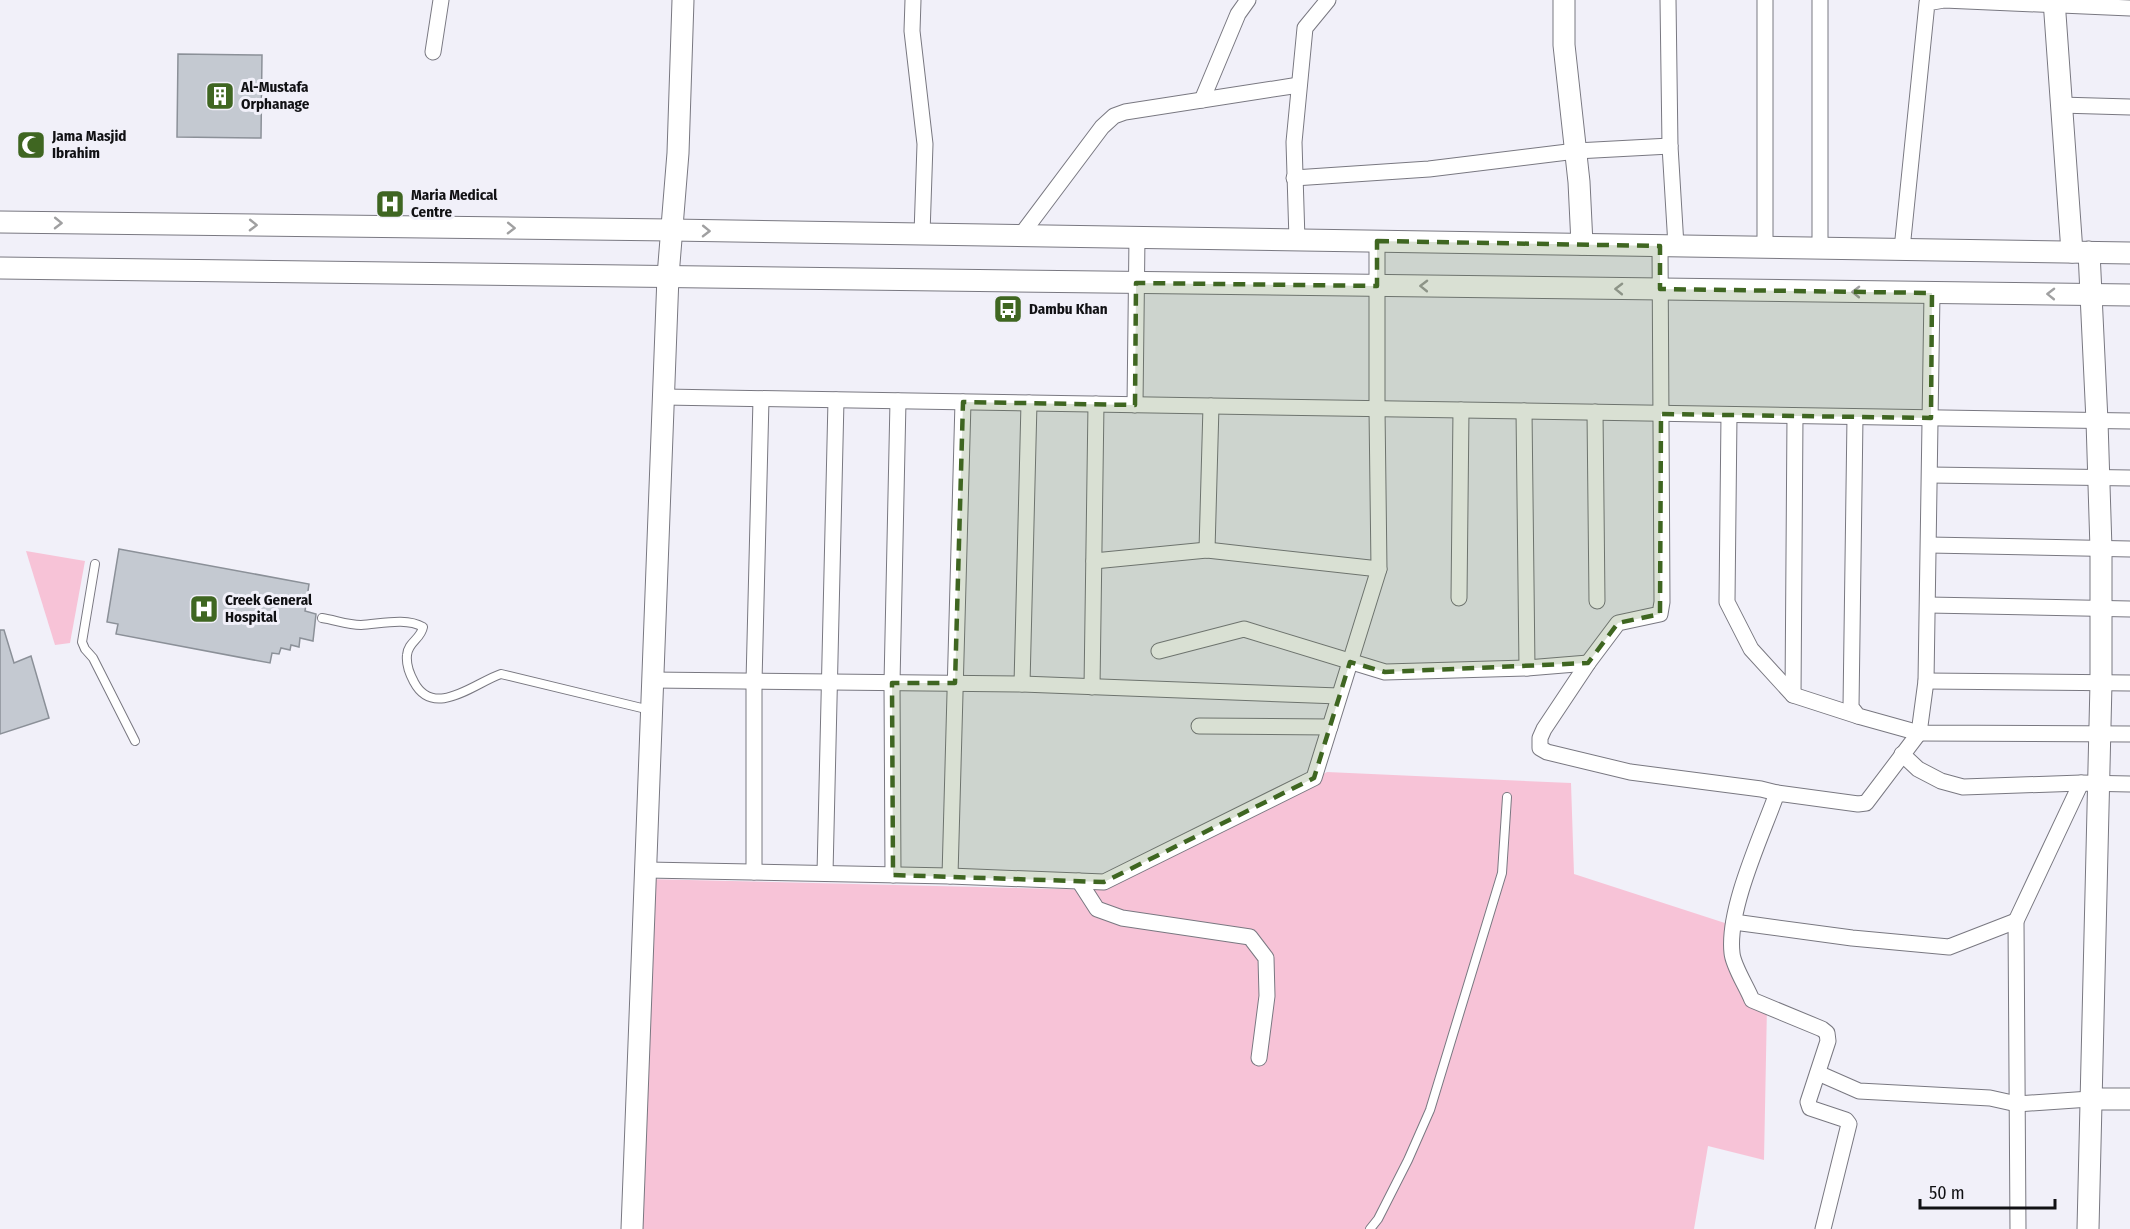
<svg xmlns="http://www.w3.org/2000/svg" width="2130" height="1229" font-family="'Fira Sans Condensed',sans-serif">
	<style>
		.green { fill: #f7c3d7 }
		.building { fill: #c4c9d1; stroke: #8b9098; stroke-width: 1.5 }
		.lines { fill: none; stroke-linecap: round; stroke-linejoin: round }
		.lane-casing { stroke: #797881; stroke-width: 10 }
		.street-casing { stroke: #797881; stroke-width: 17 }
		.secondary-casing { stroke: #797881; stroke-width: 23 }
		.lane { stroke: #fff; stroke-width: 8 }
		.street { stroke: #fff; stroke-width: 15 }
		.secondary { stroke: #fff; stroke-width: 21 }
		.oneway { stroke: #a0a0a1 }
		.marked { fill: #3f6621; fill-opacity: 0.2; stroke: #3f6621; stroke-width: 4.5; stroke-dasharray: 12 8; stroke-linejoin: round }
		.labels { text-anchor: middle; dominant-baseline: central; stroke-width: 6; stroke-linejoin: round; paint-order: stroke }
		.poi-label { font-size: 15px; font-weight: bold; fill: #111114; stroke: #f1f0f9; text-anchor: start }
	</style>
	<rect width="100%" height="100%" fill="#f1f0f9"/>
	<g class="green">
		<path d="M 26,551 L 85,561 L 70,643 L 55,645 Z"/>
		<path d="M 1327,772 L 1571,783 L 1574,874 L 1728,924 L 1752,1000 L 1767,1006 L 1764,1160 L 1708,1146 L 1694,1229 L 634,1229 L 646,879 L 1104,890 Z"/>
	</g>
	<g class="building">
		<path d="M 178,54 L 262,55 L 261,138 L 177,137 Z"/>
		<path d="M 119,549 L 309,584 L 305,611 L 316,614 L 313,641 L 300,638 L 299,647 L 291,645 L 290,650 L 281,648 L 279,654 L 272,653 L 270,663 L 116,634 L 118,624 L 107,622 Z"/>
		<path d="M 0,630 L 4,630 L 14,663 L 31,656 L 49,718 L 0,734 Z"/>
	</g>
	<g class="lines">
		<g class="lane-casing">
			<g id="lane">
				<path d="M 95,564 L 82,642 L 85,649 L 93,658 L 135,741"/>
				<path d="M 322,618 C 335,620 348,625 361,625 C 380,624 406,617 423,627 C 421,639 408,642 407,655 C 406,664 409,673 414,682 C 434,720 476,682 501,674 L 650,710"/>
				<path d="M 1370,1229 L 1378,1219 L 1408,1160 L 1430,1110 L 1502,873 L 1507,797"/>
			</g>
		</g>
		<g class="street-casing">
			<g id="street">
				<path d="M 913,0 L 912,31 L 925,144 L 922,234"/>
				<path d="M 1668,0 L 1670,146 L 1676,246"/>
				<path d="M 1820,0 L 1820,248"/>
				<path d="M 433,52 L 441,0"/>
				<path d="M 1202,100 L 1238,14 L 1248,0"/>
				<path d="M 2060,105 L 2130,107"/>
				<path d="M 1294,178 L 1429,169 L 1576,151 L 1670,146"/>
				<path d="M 1021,235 L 1102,127 L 1114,116 L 1125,112 L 1299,85"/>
				<path d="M 1297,240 L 1294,142 L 1305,28 L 1328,0"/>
				<path d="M 1660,246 L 1662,602 L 1660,614 L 1618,623 L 1588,663 L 1544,729 L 1540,738 L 1540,748 L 1547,752 L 1630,772 L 1761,789 L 1777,793"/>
				<path d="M 1765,247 L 1765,0"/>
				<path d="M 1902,249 L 1927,3 L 1944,0 L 2130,8"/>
				<path d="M 664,397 L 2130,421"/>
				<path d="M 1135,405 L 1137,237"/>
				<path d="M 1524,411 L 1527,668"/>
				<path d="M 1595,412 L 1597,601"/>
				<path d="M 1729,415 L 1727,602 L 1751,649 L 1793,695 L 1858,716"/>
				<path d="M 1855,417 L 1851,707 L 1858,716 L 1919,733 L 2130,734"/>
				<path d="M 1930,475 L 2130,478"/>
				<path d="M 1929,545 L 2130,549"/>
				<path d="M 1207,550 L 1211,406"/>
				<path d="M 1094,561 L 1207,550 L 1379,569"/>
				<path d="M 1459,598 L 1461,410"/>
				<path d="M 1928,605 L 2130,609"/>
				<path d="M 1159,651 L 1244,629 L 1385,672 L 1527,668 L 1588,663"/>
				<path d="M 652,680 L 1022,684 L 1339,696"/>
				<path d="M 1926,681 L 2130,683"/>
				<path d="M 1022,684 L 1029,403"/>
				<path d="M 1092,687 L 1096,404"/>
				<path d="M 1793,695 L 1795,416"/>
				<path d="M 1199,726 L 1330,727"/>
				<path d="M 1902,754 L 1918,769 L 1941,781 L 1963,787 L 2081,783 L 2130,784"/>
				<path d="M 647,870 L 950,876 L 1104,882 L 1314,778 L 1379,569 L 1377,409 L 1377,241"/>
				<path d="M 754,872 L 754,682 L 761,399"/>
				<path d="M 825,873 L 836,400"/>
				<path d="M 893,875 L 892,683 L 898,401"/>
				<path d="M 950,876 L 963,402"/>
				<path d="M 1079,881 L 1097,909 L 1122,918 L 1250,937 L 1266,958 L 1267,996 L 1259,1058"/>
				<path d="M 1734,922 L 1852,938 L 1949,947 L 2016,921"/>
				<path d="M 1818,1073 L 1859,1091 L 1990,1098 L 2017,1104 L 2090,1099"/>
				<path d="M 1823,1229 L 1849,1124 L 1846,1120 L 1810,1108 L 1808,1102 L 1828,1041 L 1827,1033 L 1822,1029 L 1752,1000 C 1747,987 1733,966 1732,953 C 1727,909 1762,835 1777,793 L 1858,804 L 1866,803 L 1919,733 L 1926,681 L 1932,293"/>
				<path d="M 2018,1229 L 2016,921 L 2081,783"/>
			</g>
		</g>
		<g class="secondary-casing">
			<g id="secondary">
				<path d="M 1564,0 L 1564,45 L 1579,182 L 1582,244"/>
				<path d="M 2054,0 L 2072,252"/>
				<path d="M 0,222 L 671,230 L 2130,253"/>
				<path d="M 0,268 L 2130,295"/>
				<path d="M 2090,1099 L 2130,1099"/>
				<path d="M 632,1229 L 668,276 L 678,153 L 683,0"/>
				<path d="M 2088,1229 L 2101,683 L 2101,549 L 2097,421 L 2089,252"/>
			</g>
		</g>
		<use href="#lane" class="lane"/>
		<use href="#street" class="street"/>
		<use href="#secondary" class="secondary"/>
	</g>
	<defs><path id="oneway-chevron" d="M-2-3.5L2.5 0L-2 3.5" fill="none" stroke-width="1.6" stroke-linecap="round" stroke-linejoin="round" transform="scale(1.5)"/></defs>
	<g class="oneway">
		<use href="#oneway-chevron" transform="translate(58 223) rotate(1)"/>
		<use href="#oneway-chevron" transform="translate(253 225) rotate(1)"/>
		<use href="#oneway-chevron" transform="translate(511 228) rotate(1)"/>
		<use href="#oneway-chevron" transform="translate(706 231) rotate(1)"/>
		<use href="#oneway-chevron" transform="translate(1424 286) rotate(-179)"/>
		<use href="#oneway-chevron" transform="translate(1619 289) rotate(-179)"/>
		<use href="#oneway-chevron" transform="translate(1856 292) rotate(-179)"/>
		<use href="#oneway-chevron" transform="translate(2051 294) rotate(-179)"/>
	</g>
	<path class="marked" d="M 1377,241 L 1660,246 L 1660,289 L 1932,293 L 1931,418 L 1661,414 L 1660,614 L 1618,623 L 1588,663 L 1385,672 L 1350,662 L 1314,778 L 1104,882 L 893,875 L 892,683 L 955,683 L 963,402 L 1135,405 L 1136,283 L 1377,286 Z"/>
	<defs>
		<g id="building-square" transform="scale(1.5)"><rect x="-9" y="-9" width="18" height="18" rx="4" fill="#3f6621" stroke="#f1f0f9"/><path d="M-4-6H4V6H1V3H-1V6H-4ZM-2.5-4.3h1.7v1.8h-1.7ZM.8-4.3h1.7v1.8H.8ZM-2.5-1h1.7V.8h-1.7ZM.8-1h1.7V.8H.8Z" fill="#fff"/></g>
		<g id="mosque-square" transform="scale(1.5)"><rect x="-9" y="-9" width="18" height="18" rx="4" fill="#3f6621" stroke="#f1f0f9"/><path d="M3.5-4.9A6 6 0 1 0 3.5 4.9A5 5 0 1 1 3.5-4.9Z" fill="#fff"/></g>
		<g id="hospital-square" transform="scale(1.5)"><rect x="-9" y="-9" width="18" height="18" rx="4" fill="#3f6621" stroke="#f1f0f9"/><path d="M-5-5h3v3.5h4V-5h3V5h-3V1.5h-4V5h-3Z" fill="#fff"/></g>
		<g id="bus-square" transform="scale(1.5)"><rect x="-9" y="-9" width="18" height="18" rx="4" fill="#3f6621" stroke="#f1f0f9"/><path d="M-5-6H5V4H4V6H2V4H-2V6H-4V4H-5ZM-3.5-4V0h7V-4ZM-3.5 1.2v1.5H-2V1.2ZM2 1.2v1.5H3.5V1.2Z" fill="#fff"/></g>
	</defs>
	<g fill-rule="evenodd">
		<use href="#building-square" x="220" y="96"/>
		<use href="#mosque-square" x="31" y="145"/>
		<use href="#hospital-square" x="390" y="204"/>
		<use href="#bus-square" x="1008" y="309"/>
		<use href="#hospital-square" x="204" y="609"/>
	</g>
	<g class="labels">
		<g class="poi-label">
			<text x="241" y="87">Al-Mustafa<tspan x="241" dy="17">Orphanage</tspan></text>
			<text x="52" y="136">Jama Masjid<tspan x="52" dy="17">Ibrahim</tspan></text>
			<text x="411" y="195">Maria Medical<tspan x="411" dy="17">Centre</tspan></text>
			<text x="1029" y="309">Dambu Khan</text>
			<text x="225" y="600">Creek General<tspan x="225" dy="17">Hospital</tspan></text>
		</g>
	</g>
	<path d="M1920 1199v9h135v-9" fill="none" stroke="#111114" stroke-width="3"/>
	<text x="1929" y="1199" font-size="18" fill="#111114" stroke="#f1f0f9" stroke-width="4.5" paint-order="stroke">50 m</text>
</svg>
